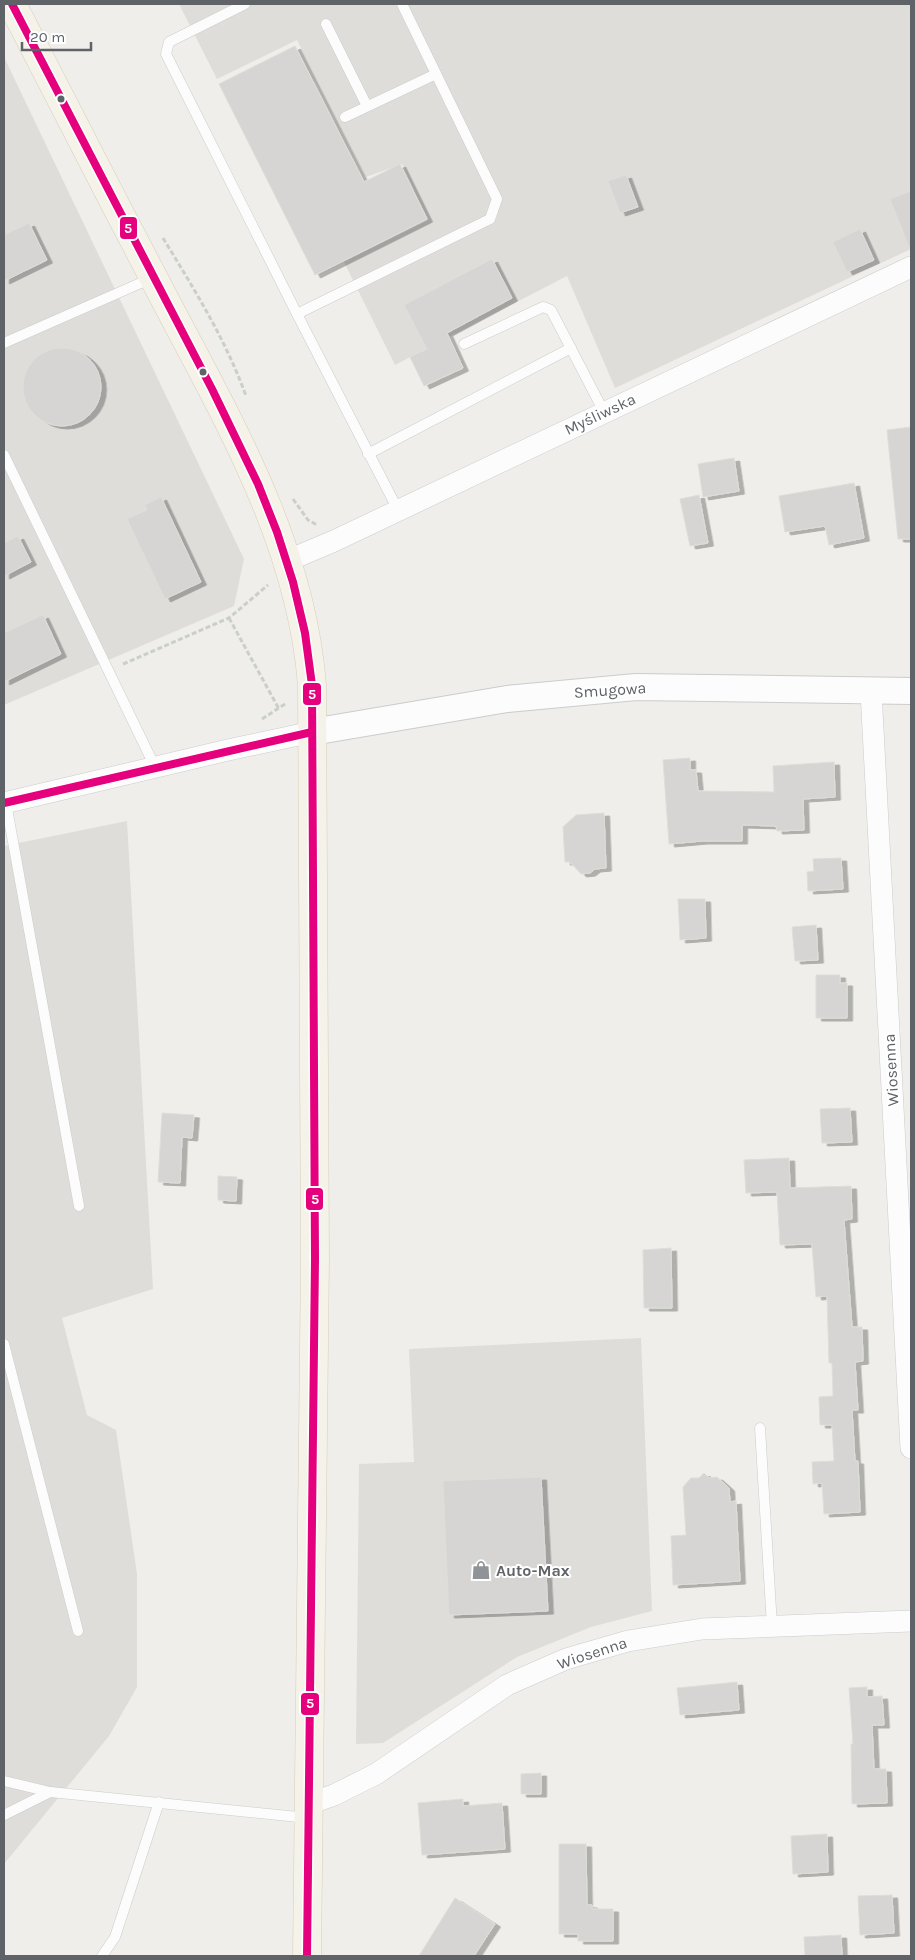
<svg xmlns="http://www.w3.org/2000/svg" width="915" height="1960" font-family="Karla,sans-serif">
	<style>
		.industrial { fill: #dfddda }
		.building { fill: #d6d5d3; stroke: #deddd9; filter: url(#shadow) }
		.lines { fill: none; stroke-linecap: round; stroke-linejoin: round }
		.service-casing { stroke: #cbcccc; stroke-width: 11 }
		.minor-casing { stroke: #cbcccc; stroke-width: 22 }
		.tertiary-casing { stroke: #cbcccc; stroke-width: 28 }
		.primary-casing { stroke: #d7ceb8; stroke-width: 29 }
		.path { stroke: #cacfcc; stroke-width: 3; stroke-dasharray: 5 2.5; stroke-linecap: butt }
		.service { stroke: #fdfcfc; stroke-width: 10 }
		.minor { stroke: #fdfcfc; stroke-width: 21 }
		.tertiary { stroke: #fdfcfc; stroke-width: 26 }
		.primary { stroke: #f4f2e9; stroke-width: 28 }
		.bus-1-casing { stroke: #fff; stroke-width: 11 }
		.bus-1 { stroke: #e5007d; stroke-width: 8 }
		.bus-dot { fill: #5f6368; stroke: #fff; stroke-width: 2 }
		.labels { text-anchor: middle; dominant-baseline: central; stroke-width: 4; stroke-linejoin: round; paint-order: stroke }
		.street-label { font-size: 16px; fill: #5f6368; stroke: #fff }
		.poi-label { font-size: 16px; font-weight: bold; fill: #5f6368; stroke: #fff; text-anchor: start }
		.line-badge { stroke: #fff; stroke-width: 2 }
		.badge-label { font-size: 14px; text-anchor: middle; font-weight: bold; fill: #fff }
	</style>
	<defs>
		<filter id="shadow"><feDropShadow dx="5.5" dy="3" stdDeviation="0" flood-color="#0004"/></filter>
	</defs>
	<rect width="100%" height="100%" fill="#efeeea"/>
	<g class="industrial">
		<path d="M 179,4 L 911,4 L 911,249 L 615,388 L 567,276 L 395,365 L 344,262 L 429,220 L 402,164 L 366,177 L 297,40 L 217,79 Z"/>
		<path d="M 4,57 L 244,559 L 234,606 L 4,705 Z"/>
		<path d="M 127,821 L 153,1289 L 62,1318 L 87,1415 L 116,1430 L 137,1574 L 137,1687 L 109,1736 L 4,1864 L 4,846 Z"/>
		<path d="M 641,1338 L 652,1611 L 591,1627 L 517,1657 L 383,1743 L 356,1744 L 359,1464 L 414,1462 L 409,1349 Z"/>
	</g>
	<g class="building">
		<path d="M 295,46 L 364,182 L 400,164 L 427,219 L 315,275 L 219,84 Z"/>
		<path d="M 626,175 L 638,207 L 620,213 L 608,181 Z"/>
		<path d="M 911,191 L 911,249 L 910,249 L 890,199 Z"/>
		<path d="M 29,223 L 47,260 L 4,281 L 4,235 Z"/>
		<path d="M 860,229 L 874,260 L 847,272 L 833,242 Z"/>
		<path d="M 492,259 L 512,298 L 447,333 L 463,368 L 424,386 L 410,357 L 427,349 L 404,305 Z"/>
		<circle cx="62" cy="387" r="39"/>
		<path d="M 911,427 L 911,539 L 898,539 L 887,430 Z"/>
		<path d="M 734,458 L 739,491 L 703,497 L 698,464 Z"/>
		<path d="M 854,483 L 864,538 L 829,545 L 825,526 L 785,532 L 779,496 Z"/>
		<path d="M 699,495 L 708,543 L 690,546 L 680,499 Z"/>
		<path d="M 161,497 L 201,582 L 165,599 L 127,519 L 147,510 L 145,505 Z"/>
		<path d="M 18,536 L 31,562 L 4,576 L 4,543 Z"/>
		<path d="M 43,615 L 61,654 L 4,682 L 4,633 Z"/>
		<path d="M 690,758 L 690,770 L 696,770 L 698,791 L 774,792 L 773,766 L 834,762 L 835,797 L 803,799 L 804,830 L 777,831 L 776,826 L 742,825 L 742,841 L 702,841 L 669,844 L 663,760 Z"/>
		<path d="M 604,813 L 606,868 L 595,869 L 590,873 L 581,874 L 570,862 L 565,862 L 563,827 L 576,815 Z"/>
		<path d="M 841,858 L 843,889 L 808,891 L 807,872 L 814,871 L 813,859 Z"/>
		<path d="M 678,899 L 705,899 L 706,938 L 680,940 Z"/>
		<path d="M 816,925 L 818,960 L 795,961 L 792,927 Z"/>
		<path d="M 816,975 L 840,975 L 840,983 L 847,983 L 847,1018 L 816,1018 Z"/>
		<path d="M 850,1108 L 852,1142 L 822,1143 L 820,1109 Z"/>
		<path d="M 162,1113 L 194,1115 L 192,1138 L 182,1137 L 180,1183 L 158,1182 Z"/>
		<path d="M 789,1158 L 790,1188 L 851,1186 L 852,1219 L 844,1220 L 852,1327 L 862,1327 L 863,1361 L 855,1362 L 858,1410 L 852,1410 L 855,1461 L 858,1461 L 860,1512 L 824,1514 L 822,1483 L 813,1484 L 812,1462 L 834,1461 L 832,1425 L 820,1425 L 819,1397 L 833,1396 L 832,1363 L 829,1363 L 827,1296 L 816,1297 L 812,1244 L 780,1245 L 777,1192 L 746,1193 L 744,1160 Z"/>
		<path d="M 218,1176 L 237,1177 L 236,1201 L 218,1200 Z"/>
		<path d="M 671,1248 L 672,1308 L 644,1308 L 643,1250 Z"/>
		<path d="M 704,1473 L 709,1478 L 717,1477 L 729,1488 L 730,1502 L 736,1501 L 740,1581 L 673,1585 L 671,1536 L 686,1535 L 683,1487 L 691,1478 L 699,1478 Z"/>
		<path d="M 541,1477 L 548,1611 L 449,1615 L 443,1481 Z"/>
		<path d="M 737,1682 L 739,1710 L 680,1715 L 677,1688 Z"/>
		<path d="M 867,1687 L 867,1697 L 882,1696 L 884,1725 L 872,1725 L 874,1769 L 886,1769 L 887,1803 L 852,1804 L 851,1744 L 853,1744 L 849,1688 Z"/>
		<path d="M 541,1773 L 541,1794 L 521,1794 L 521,1774 Z"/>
		<path d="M 463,1799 L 463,1806 L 502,1803 L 505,1849 L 422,1855 L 418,1803 Z"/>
		<path d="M 827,1834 L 828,1872 L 793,1874 L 791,1836 Z"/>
		<path d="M 559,1844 L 586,1844 L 587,1905 L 592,1905 L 592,1909 L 613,1909 L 613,1941 L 578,1941 L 578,1934 L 559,1934 Z"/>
		<path d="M 892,1895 L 894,1933 L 860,1935 L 858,1896 Z"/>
		<path d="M 455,1898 L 495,1924 L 474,1956 L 419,1956 Z"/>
		<path d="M 841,1935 L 842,1956 L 805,1956 L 804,1937 Z"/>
	</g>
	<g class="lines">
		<g class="service-casing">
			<g id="service">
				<path d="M 245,4 L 169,42 L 166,54 L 297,314"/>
				<path d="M 326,24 L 367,106"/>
				<path d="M 345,117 L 436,74"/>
				<path d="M 4,343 L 152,278"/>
				<path d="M 464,344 L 543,307 L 551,310 L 604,412"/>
				<path d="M 368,454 L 571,348"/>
				<path d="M 4,455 L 155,767"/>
				<path d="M 398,510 L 297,314 L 490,219 L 497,199 L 402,4"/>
				<path d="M 6,803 L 79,1206"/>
				<path d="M 4,1344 L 78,1631"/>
				<path d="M 760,1428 L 772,1626"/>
				<path d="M 4,1781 L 50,1792 L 308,1818"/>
				<path d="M 4,1815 L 50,1792"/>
				<path d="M 102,1956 L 115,1937 L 159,1802"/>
			</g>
		</g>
		<g class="minor-casing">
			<g id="minor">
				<path d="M 289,560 L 334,541 L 911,267"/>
				<path d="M 871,691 L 911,1448"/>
				<path d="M 4,803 L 228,750 L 312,732"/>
				<path d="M 308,1804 L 334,1795 L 376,1774 L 507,1685 L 566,1659 L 628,1641 L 702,1629 L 911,1621"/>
			</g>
		</g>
		<g class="tertiary-casing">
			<path id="tertiary" d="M 312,732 L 507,699 L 636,687 L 911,691"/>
		</g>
		<g class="primary-casing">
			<path id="primary" d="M 12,4 C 62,101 112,199 163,296 C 228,420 301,543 312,685 L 315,1259 L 307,1956"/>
		</g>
		<g class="path">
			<path d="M 163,238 C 194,289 226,340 246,396"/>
			<path d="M 293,499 L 308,520 L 317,525"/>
			<path d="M 229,618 L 279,709"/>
			<path d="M 123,664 L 229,618 L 268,585"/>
			<path d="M 262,719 L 285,704"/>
		</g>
		<use href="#service" class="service"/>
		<use href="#minor" class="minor"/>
		<use href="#tertiary" class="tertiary"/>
		<use href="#primary" class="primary"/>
		<g class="bus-1-casing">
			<g id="bus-1">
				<path d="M 12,4 L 212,389 L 258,484 L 277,532 L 293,582 L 305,633 L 312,685 L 315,1259 L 307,1956"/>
				<path d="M 4,803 L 312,732"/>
			</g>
		</g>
		<use href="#bus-1" class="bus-1"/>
	</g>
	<defs>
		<g id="shop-bare" transform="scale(1.5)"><path d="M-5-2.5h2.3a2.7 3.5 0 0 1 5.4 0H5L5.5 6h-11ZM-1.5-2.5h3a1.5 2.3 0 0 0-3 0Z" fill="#919496" stroke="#fff" stroke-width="2.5" paint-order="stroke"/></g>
	</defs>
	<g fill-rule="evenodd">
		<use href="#shop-bare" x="481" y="1570"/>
	</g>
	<g class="bus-dot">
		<circle cx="61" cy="99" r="4.5"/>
		<circle cx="203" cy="372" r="4.5"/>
	</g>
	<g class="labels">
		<g class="street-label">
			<text transform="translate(600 414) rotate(-25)">Myśliwska</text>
			<text transform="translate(610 690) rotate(-4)">Smugowa</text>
			<text transform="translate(891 1070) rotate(-93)">Wiosenna</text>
			<text transform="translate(592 1653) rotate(-18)">Wiosenna</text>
		</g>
		<g class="poi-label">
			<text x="496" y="1570">Auto-Max</text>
		</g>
	</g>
	<g class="line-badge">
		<rect x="119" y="216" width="19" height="24" rx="5" fill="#e5007d"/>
		<rect x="302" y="682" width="20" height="24" rx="5" fill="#e5007d"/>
		<rect x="305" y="1187" width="19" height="24" rx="5" fill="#e5007d"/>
		<rect x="300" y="1692" width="20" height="24" rx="5" fill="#e5007d"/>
	</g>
	<g class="badge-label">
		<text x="128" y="233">5</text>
		<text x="312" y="699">5</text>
		<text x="315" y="1204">5</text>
		<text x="310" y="1708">5</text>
	</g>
	<rect width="915" height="1960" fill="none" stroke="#5f6368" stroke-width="10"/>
	<path d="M22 42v8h69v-8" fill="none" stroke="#5f6368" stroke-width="2.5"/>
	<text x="30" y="42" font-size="15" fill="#5f6368" stroke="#ffffff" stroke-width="4" paint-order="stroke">20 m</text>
</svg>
